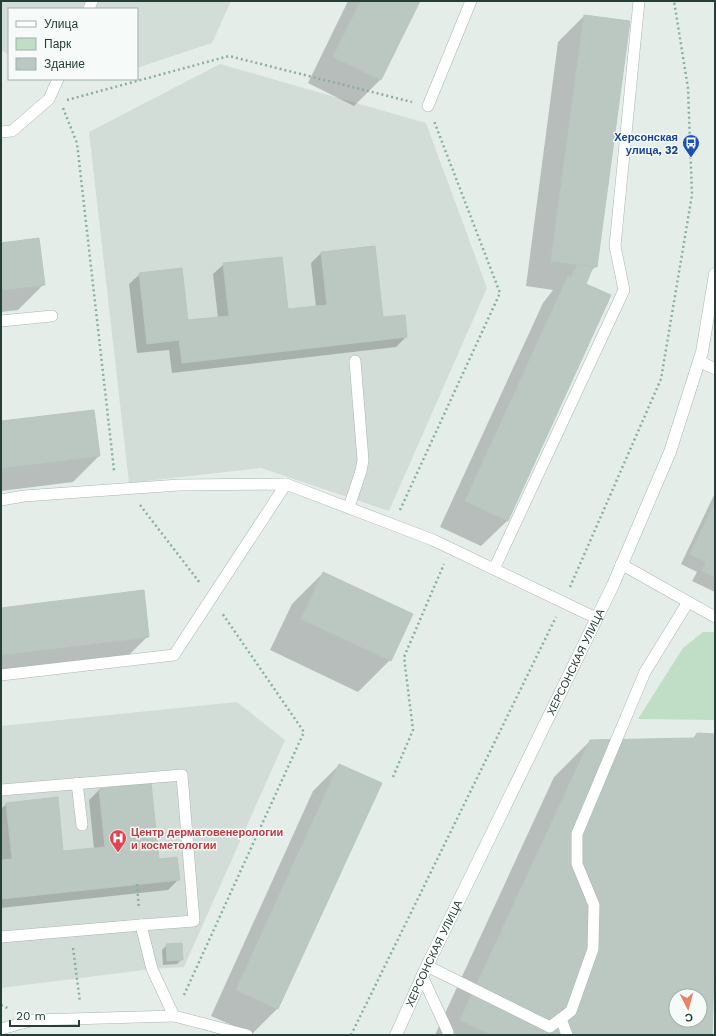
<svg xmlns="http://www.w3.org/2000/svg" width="716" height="1036" font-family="'Work Sans',sans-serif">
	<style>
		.built { fill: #d3ddd8 }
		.green { fill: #c0ddc6 }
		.shadow { fill: #0003; fill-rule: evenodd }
		.building { fill: #bbc8c2; stroke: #b8c7c0; fill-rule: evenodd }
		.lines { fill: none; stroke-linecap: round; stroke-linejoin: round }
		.lane-casing { stroke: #a8b5b0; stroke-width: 12 }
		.secondary-casing { stroke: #a4b8b1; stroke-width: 13 }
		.path { stroke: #88afa1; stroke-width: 2.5; stroke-dasharray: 2 3; stroke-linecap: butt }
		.lane { stroke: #fff; stroke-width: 11 }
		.secondary { stroke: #fff; stroke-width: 12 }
		.labels { text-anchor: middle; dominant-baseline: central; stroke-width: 3; stroke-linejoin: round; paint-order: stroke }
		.transit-label { font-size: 11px; font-weight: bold; fill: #164399; stroke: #f6faf8; text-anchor: end }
		.street-label { font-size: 11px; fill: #253e37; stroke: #f6faf8 }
		.health-label { font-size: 11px; font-weight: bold; fill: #be3a42; stroke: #f6faf8; text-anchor: start }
	</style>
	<rect width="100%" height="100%" fill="#e5ede9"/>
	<g class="built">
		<path d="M 1,1 L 231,1 L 212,43 L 137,68 L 137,9 L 9,9 L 9,55 L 1,50 Z"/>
		<path d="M 220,64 L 426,123 L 487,288 L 389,511 L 261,468 L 129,483 L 89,132 Z"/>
		<path d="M 237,702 L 285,740 L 184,967 L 152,969 L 1,988 L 1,726 Z"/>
	</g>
	<path class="green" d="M 703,632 L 715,632 L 715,720 L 638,719 L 683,648 Z"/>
	<g class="shadow">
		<path d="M 348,1 L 419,1 L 380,80 L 354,106 L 308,83 Z"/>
		<path d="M 584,16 L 596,266 L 589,273 L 584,285 L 610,296 L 507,521 L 481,546 L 440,527 L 543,303 L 553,290 L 526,286 L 558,42 Z"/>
		<path d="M 1,244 L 44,284 L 18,310 L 1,312 Z"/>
		<path d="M 374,247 L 383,318 L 406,337 L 396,347 L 172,373 L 169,350 L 137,353 L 129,284 L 140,274 L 187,322 L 218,318 L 213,274 L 224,264 L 288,310 L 316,307 L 311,263 L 321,253 Z"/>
		<path d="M 1,422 L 99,456 L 73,482 L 1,491 Z"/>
		<path d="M 715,493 L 715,592 L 692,581 L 697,572 L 681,564 Z"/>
		<path d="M 323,573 L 390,660 L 358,692 L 270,650 L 292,604 Z"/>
		<path d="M 1,609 L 148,636 L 122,662 L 1,677 Z"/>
		<path d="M 697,734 L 715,735 L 715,904 L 711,1035 L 435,1035 L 554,777 L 590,741 L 692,739 ZM 676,996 L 700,996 L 700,1020 L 676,1020 Z"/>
		<path d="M 339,765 L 278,1008 L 252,1034 L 211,1016 L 313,791 Z"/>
		<path d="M 99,790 L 158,860 L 179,879 L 168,890 L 1,908 L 1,809 L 6,804 L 62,852 L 94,849 L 89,800 Z"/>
		<path d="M 167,945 L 182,959 L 177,964 L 163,965 L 162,950 Z"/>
	</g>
	<g class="building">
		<path d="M 361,1 L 420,1 L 381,80 L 333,57 Z"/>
		<path d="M 584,15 L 630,21 L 597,267 L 551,261 Z"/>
		<path d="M 39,238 L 45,285 L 1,290 L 1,243 Z"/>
		<path d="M 375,246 L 383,317 L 405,315 L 407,337 L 182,363 L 179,340 L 147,344 L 139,273 L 182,268 L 188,320 L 229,316 L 223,263 L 282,257 L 288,309 L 327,305 L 321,252 Z"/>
		<path d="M 577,265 L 593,267 L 586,284 L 611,295 L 508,521 L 465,501 L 568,276 L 571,277 Z"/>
		<path d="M 94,410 L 100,456 L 1,468 L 1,421 Z"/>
		<path d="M 715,502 L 715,577 L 702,571 L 706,562 L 690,554 Z"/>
		<path d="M 323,572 L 413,614 L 391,661 L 301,619 Z"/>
		<path d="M 144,590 L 149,637 L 1,655 L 1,608 Z"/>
		<path d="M 697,733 L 715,734 L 715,944 L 712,1035 L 492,1035 L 460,1020 L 590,740 L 694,738 ZM 676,996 L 700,996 L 700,1020 L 676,1020 Z"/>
		<path d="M 339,764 L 382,783 L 278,1009 L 236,990 Z"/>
		<path d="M 151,783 L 159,859 L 177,857 L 180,880 L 1,899 L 1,860 L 12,859 L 6,803 L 58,797 L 63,851 L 105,847 L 99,789 Z"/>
		<path d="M 182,943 L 183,960 L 167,961 L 166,944 Z"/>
	</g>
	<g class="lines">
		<g class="lane-casing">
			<g id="lane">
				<path d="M 89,9 L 92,1"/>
				<path d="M 428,106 L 471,1"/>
				<path d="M 1,132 L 12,131 L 49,99 L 58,79"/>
				<path d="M 1,321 L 52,316"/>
				<path d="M 699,361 L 715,369"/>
				<path d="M 1,500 L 24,496 L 179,485 L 286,484 L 433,540 L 596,618"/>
				<path d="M 349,507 L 361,471 L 363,460 L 355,361"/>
				<path d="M 621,564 L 715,617"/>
				<path d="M 494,569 L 624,290 L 615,246 L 639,1"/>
				<path d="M 1,675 L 174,655 L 286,484"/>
				<path d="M 77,783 L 82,825"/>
				<path d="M 1,790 L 182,775 L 194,921 L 141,925"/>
				<path d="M 1,937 L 141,925 L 152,969 L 174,1016 L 247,1035"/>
				<path d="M 427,966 L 550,1027 L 571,1011 L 593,949 L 594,905 L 577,864 L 577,834 L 645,672 L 688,602"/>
				<path d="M 422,976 L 448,1032 L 448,1035"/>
				<path d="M 561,1019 L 567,1035"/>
				<path d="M 1,1029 L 34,1020 L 174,1016"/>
			</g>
		</g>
		<g class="secondary-casing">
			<g id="secondary">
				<path id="s1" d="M 396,1035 L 427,966 L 613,585 L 670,452 L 702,352 L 715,274"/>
			</g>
		</g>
		<g class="path">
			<path d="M 67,100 L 229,56 L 412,102"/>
			<path d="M 63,108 L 77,143 L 114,470 L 115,472"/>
			<path d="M 140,505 L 200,583"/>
			<path d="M 400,510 L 500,293 L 434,121"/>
			<path d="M 570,587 L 661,379 L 692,195 L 688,88 L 674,1"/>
			<path d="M 393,777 L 413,730 L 404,657 L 444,564"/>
			<path d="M 137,884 L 139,909"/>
			<path d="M 73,948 L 80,1002"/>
			<path d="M 184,995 L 304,732 L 222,613"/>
			<path d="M 1,1005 L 10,1009"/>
			<path d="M 351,1035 L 556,617"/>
		</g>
		<use href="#lane" class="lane"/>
		<use href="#secondary" class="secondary"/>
	</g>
	<defs>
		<g id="bus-pin" transform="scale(0.9)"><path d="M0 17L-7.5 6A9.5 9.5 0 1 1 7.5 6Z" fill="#1a4fb4" stroke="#f6faf8"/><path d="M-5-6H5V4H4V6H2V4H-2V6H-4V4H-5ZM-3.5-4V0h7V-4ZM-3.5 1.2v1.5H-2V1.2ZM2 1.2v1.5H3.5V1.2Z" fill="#fff"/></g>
		<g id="hospital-pin" transform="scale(0.9)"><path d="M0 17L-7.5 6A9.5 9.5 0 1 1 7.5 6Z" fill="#e0444e" stroke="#f6faf8"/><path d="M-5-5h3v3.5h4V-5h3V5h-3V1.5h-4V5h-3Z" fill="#fff"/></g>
	</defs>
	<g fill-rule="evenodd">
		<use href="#bus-pin" x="691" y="143"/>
		<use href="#hospital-pin" x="118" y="838"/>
	</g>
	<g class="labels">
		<g class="transit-label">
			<text x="678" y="137">Херсонская<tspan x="678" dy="13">улица, 32</tspan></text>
		</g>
		<g class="street-label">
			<text stroke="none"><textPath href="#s1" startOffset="414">ХЕРСОНСКАЯ УЛИЦА</textPath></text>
			<text stroke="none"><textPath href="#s1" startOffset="90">ХЕРСОНСКАЯ УЛИЦА</textPath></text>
		</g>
		<g class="health-label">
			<text x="131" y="832">Центр дерматовенерологии<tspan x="131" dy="13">и косметологии</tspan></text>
		</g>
	</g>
	<rect width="716" height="1036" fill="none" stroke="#253e37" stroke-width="4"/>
	<rect x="8" y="8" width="130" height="72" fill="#f6faf8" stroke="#a2afab"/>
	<rect x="16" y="21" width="20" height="6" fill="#ffffff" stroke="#a2afab"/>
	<text x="44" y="28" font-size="12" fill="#253e37">Улица</text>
	<rect x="16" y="38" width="20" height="12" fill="#c0ddc6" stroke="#a2afab"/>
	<text x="44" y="48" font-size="12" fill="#253e37">Парк</text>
	<rect x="16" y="58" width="20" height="12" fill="#bbc8c2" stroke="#a2afab"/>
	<text x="44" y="68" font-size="12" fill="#253e37">Здание</text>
	<g transform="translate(688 1008) rotate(174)"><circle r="19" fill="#f6faf8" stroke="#a2afab"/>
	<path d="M0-3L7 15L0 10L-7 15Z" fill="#e98267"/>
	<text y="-6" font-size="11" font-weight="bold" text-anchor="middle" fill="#253e37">С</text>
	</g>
	<path d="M10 1020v6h69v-6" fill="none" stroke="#253e37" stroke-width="2"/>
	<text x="16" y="1020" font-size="12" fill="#253e37" stroke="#f6faf8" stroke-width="3" paint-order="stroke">20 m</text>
</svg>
